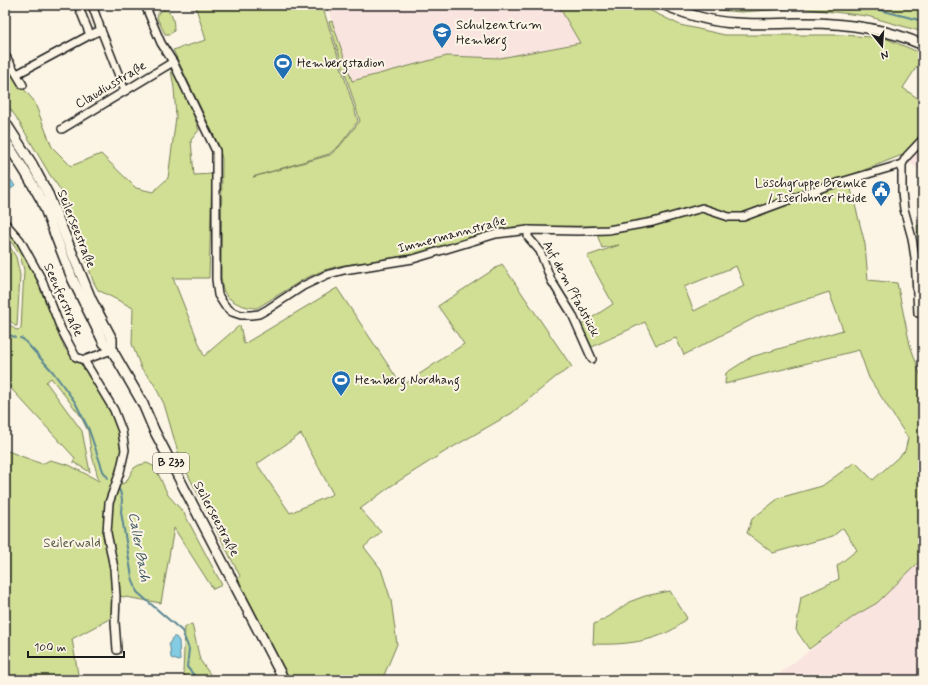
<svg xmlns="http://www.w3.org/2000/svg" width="928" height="685" font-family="Mynerve,sans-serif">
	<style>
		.built { fill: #fae4e0 }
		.green { fill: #d0df93; stroke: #767e58; fill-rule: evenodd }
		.water { fill: #83cce4; stroke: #5a8694 }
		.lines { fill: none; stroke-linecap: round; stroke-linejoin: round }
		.stream { stroke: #5a8694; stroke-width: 2 }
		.minor-casing { stroke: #1c1c1c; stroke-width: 10 }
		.major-casing { stroke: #1c1c1c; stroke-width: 12 }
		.minor { stroke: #fcf5e5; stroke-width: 7 }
		.major { stroke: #fcf5e5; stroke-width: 9 }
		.labels { text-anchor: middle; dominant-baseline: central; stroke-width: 4; stroke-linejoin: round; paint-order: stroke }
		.shield { fill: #fcf5e5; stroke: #5f5d58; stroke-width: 1 }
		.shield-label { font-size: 12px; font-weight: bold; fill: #1c1c1c }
		.poi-label { font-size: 13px; fill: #1c1c1c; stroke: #fcf5e5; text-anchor: start }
		.street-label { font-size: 13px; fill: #1c1c1c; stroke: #fcf5e5 }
		.park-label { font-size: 13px; fill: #525640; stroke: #fcf5e5 }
		.water-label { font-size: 14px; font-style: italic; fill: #405a62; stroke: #fcf5e5 }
	</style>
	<rect width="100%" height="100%" fill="#fcf5e5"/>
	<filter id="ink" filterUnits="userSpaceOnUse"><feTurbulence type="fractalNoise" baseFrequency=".025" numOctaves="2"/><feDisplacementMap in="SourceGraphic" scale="8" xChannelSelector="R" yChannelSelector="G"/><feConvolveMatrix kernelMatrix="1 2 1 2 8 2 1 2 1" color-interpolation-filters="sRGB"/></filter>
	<g filter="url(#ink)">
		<g class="built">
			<path d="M 327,5 L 558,5 L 580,43 L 500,58 L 447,56 L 352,82 Z"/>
			<path d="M 923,145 L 923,173 L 907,161 Z"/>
			<path d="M 923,558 L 923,680 L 771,680 L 856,615 L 877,603 Z"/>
		</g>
		<g class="green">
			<path d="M 199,5 L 322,5 L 358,121 L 339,146 L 329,154 L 253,177 L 330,155 L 339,147 L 360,121 L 329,22 L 332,21 L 352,81 L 447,56 L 500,58 L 580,43 L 558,5 L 639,5 L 680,25 L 725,35 L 842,35 L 885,38 L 923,54 L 923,57 L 903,88 L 923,102 L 923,134 L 902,155 L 854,174 L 850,185 L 865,244 L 868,280 L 897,283 L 910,345 L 923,382 L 923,558 L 877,603 L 856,615 L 809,649 L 796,630 L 801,597 L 839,579 L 837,566 L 857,550 L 843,528 L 833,536 L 773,553 L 747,533 L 752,519 L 779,498 L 822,486 L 855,462 L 873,480 L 905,451 L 908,438 L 869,378 L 859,350 L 725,384 L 726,373 L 751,357 L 843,330 L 829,292 L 760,315 L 684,355 L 676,338 L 656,345 L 645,322 L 592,347 L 581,325 L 613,304 L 587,256 L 619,245 L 602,248 L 594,226 L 513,227 L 411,255 L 339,266 L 324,270 L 304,279 L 257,308 C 245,308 228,302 223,290 C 222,287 222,281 221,277 L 222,159 L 219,146 L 173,50 L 206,40 L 196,8 ZM 736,266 L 744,286 L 694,311 L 684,287 Z"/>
			<path d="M 684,5 L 923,5 L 923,32 L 867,16 L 800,8 L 741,12 L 693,8 Z"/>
			<path d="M 163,10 C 173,10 174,22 174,31 L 170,34 L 165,34 L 157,18 L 158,13 Z"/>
			<path d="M 170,64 L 182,84 L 199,130 L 191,140 L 194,175 L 212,174 L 209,278 L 173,278 L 204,356 L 240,325 L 244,344 L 337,288 L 402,386 L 464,344 L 438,306 L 502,264 L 572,367 L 557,376 L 512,413 L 446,451 L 391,486 L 360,509 L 381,532 L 364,547 L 381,569 L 391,600 L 397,644 L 382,680 L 290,680 L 238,579 L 240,576 L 180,459 L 164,404 L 153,382 L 141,368 L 132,344 L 133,308 L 98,290 L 93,281 L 77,231 L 60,189 L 50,175 L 16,117 L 5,102 L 5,67 L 34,101 L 52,147 L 71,166 L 101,154 L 136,188 L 153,192 L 168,178 L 176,117 L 174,88 ZM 301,434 L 333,494 L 290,513 L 257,464 Z"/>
			<path d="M 923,224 L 923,280 L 917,226 Z"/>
			<path d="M 5,227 L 22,250 L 32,269 L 64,347 L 73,359 L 83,365 L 112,411 L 120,432 L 122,450 L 113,479 L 119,485 L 126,482 L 134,468 L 139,465 L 147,463 L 155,467 L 168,495 L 184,513 L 222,585 L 213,589 L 174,528 L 161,603 L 113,595 L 111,618 L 72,639 L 79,680 L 5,680 L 5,450 L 42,464 L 50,460 L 69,465 L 99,481 L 91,452 L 88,431 L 80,415 L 51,378 L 46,382 L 82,431 L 90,472 L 73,462 L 75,458 L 5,382 L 5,321 L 16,330 L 21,329 L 24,270 L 20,255 L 5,232 Z"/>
			<path d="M 5,239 L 16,257 L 20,275 L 17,326 L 15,326 L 5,315 Z"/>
			<path d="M 670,591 L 687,618 C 682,622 677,627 672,630 C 648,643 619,645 593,644 L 594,624 L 610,616 L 629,602 L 645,596 Z"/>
			<path d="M 192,624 L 200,660 L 214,680 L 187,680 L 183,672 L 185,627 Z"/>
		</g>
		<g class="water">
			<path d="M 5,171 L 15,186 L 5,193 Z"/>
			<path d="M 173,637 L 176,637 L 179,641 L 180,659 L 179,661 L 171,658 L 170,647 L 169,644 Z"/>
		</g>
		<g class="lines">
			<g class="stream">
				<path d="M 735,5 L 749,7 L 787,5 L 872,8 L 923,21"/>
				<path d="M 5,334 L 15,337"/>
				<path d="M 20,338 L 23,339 L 53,372 L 75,402 L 89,430 L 103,471 L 108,478"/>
				<path d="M 118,488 L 120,491 L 122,500 L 121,512 L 132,577 L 137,592 L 182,631 L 189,649 L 187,667 L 198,680"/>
			</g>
			<g class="minor-casing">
				<g id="minor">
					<path d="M 78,5 L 90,35 L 101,30 L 125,91"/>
					<path d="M 92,5 L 101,30"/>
					<path d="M 145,5 L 161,43 L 173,62 L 216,151 L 216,279 L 218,295 L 225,306 L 232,312 L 241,315 L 251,315 L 259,314 L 268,309 L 303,286 L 326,275 L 344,270 L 413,259 L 496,234 L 528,230 L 578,231 L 608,230 L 653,222 L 702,208 L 729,217 L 743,217 L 824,187 L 902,164 L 907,156 L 923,139"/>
					<path d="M 5,55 L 23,85"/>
					<path d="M 17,74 L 90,35"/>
					<path d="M 62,129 L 173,62"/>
					<path d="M 902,164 L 902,193 L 904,209 L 912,238 L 915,258 L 918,313"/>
					<path d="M 5,223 L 20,240 L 42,280 L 61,329 L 76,357 L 84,360 L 112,350"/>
					<path d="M 528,230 L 528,237 L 540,251 L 551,280 L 572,314 L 592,359"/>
					<path d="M 84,360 L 114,410 L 122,431 L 125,450 L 120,472 L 109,503 L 107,533 L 114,568 L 116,596 L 115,622 L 117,650"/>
				</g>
			</g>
			<g class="major-casing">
				<g id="major">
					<path d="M 665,5 C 686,14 711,22 735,23 C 758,25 781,23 805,23 C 845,23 886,28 923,45"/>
					<path d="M 5,122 L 32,164 L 48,194 L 91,299 L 112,339 L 112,350"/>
					<path d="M 5,140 L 26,173 L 42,201 L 72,278 L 104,343 L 112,350 L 143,404 L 154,430 L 284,680"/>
				</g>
			</g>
			<use href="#minor" class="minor"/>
			<use href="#major" class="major"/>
		</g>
	</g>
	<defs>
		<g id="school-pin" transform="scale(1)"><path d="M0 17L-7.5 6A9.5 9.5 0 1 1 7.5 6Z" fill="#1f6fb2" stroke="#fcf5e5"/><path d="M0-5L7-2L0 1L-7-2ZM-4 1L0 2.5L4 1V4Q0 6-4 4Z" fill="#fff"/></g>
		<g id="stadium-pin" transform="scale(1)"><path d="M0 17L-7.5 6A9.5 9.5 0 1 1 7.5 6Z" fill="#1f6fb2" stroke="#fcf5e5"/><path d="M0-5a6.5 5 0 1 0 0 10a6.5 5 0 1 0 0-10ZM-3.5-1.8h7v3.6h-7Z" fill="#fff"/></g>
		<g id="civic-pin" transform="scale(1)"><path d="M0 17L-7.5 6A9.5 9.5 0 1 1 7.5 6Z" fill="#1f6fb2" stroke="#fcf5e5"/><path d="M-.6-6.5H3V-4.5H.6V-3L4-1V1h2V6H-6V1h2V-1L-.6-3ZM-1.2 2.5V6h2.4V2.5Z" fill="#fff"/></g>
	</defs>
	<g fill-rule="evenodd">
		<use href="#school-pin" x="442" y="32"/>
		<use href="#stadium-pin" x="283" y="63"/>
		<use href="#civic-pin" x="881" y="190"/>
		<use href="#stadium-pin" x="341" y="380"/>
	</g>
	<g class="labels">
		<rect class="shield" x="153" y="453" width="36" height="20" rx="3"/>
		<g class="shield-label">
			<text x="171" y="463">B 233</text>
		</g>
		<g class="poi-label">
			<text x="456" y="25">Schulzentrum<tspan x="456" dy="15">Hemberg</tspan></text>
			<text x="297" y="63">Hembergstadion</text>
			<text x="867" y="183" text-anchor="end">Löschgruppe Bremke<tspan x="867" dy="15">/ Iserlohner Heide</tspan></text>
			<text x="355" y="380">Hemberg Nordhang</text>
		</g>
		<g class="street-label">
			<text transform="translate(111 85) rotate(-31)">Claudiusstraße</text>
			<text transform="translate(76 229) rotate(68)">Seilerseestraße</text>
			<text transform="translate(452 235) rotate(-15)">Immermannstraße</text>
			<text transform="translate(571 289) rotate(62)">Auf dem Pfadstück</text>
			<text transform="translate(63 300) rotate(66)">Seeuferstraße</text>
			<text transform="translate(216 519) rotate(62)">Seilerseestraße</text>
		</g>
		<g class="park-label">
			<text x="72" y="543">Seilerwald</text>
		</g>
		<g class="water-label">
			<text transform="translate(139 547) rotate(80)">Caller Bach</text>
		</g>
	</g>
	<rect width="928" height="685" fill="none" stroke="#fcf5e5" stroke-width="20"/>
	<rect x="10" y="10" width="908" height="665" fill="none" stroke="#1c1c1c" stroke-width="1.5" filter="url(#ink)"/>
	<g transform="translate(882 46) rotate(163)" stroke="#fcf5e5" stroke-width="3" paint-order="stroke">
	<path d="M0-3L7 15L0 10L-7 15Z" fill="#1c1c1c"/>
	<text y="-6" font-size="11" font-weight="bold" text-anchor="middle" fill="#1c1c1c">N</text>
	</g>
	<path d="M28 651v6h96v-6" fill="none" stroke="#1c1c1c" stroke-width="2"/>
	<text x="34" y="651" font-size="12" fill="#1c1c1c" stroke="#fcf5e5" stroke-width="3" paint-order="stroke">100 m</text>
</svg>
